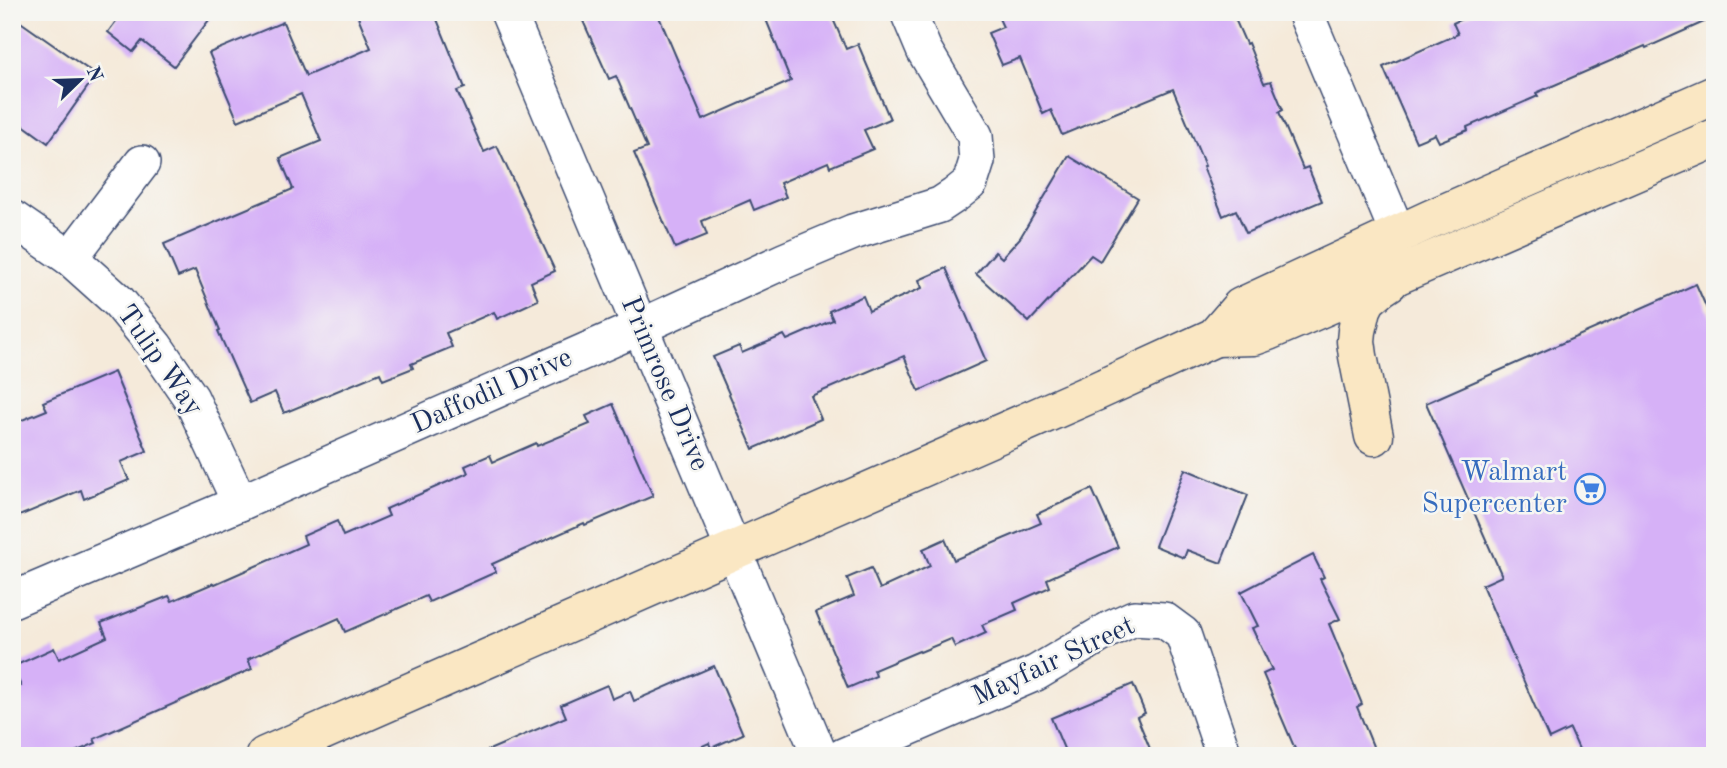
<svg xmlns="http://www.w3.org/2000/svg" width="1727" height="768" font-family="'Old Standard TT',serif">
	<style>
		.building { fill: #d6b1f7 }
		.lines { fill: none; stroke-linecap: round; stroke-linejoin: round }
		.street-casing { stroke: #3c4b71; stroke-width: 38 }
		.secondary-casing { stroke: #3c4b71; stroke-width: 41 }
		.street { stroke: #fff; stroke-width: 35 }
		.secondary { stroke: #fae7c3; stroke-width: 38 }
		.labels { text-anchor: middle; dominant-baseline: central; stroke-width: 5; stroke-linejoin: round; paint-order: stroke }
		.street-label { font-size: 28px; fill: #1b2f5e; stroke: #f6f6f2 }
		.shop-label { font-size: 28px; fill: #366cbe; stroke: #f6f6f2; text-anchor: end }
	</style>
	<rect width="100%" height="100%" fill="#f6f6f2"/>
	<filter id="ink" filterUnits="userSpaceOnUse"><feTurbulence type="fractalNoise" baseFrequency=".0143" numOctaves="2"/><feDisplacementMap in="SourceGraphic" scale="14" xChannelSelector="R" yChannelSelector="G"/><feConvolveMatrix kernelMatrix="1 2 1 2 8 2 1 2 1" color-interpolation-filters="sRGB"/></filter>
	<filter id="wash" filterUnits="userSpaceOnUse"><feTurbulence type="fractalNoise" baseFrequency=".00686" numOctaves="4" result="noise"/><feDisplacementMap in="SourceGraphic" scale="28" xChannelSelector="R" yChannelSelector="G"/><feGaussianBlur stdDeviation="1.57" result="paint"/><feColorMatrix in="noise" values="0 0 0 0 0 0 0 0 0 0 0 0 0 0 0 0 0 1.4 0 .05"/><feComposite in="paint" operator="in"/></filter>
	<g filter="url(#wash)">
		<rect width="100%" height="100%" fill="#f5eada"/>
		<g id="blocks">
			<g class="building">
				<path d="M 123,12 L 215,12 L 174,66 L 142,41 L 133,52 L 108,32 Z"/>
				<path d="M 356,12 L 434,12 L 465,88 L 457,91 L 484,152 L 497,146 L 555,271 L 531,282 L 538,300 L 497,319 L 494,312 L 446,333 L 452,347 L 411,364 L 413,368 L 383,380 L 380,373 L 284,413 L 275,392 L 250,403 L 218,331 L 220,330 L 195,270 L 178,277 L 164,244 L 293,189 L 280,158 L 321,141 L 301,94 L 238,121 L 209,53 L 283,22 L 306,76 L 371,48 Z"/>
				<path d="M 579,12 L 657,12 L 703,120 L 791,81 L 763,12 L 830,12 L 846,49 L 858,44 L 890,119 L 864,130 L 873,149 L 830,167 L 828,162 L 780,183 L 786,197 L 754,210 L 750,200 L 702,221 L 707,235 L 675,248 L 634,153 L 647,148 L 616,76 L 609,79 Z"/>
				<path d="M 996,12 L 1232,12 L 1246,44 L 1248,43 L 1264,83 L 1271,81 L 1283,110 L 1279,112 L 1303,169 L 1308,167 L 1322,201 L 1246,233 L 1236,210 L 1223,216 L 1203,167 L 1205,166 L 1173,89 L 1062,135 L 1051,110 L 1043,114 L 1020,58 L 1002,65 L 988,33 L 1003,27 Z"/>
				<path d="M 1476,12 L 1715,12 L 1715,17 L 1646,48 L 1645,46 L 1536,93 L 1538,96 L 1467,127 L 1468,130 L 1439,142 L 1435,134 L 1416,142 L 1383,67 L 1458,34 L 1453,23 Z"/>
				<path d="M 12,16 L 96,75 L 48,143 L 12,117 Z"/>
				<path d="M 1069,156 L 1138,198 L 1100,261 L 1091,255 L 1029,322 L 976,274 L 995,252 L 1002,258 L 1020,238 Z"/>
				<path d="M 946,268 L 986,361 L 919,391 L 904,356 L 811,396 L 821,419 L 753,449 L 713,357 L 739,346 L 742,353 L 784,335 L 787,340 L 833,320 L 829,311 L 863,296 L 869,311 L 922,288 L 919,280 Z"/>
				<path d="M 1696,284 L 1715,327 L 1715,756 L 1582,756 L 1570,729 L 1549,739 L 1482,585 L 1502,576 L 1426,403 Z"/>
				<path d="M 114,372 L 147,451 L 121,462 L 129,480 L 84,499 L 81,490 L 12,519 L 12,424 L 47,410 L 43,402 Z"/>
				<path d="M 613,404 L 653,496 L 585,525 L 584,523 L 492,564 L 496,572 L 429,602 L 426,596 L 345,632 L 339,618 L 248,659 L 252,669 L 94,739 L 96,743 L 66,756 L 21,756 L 12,735 L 12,690 L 21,686 L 12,667 L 54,648 L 59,659 L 107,637 L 101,623 L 169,596 L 172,601 L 214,583 L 215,584 L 306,544 L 303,536 L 337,521 L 343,536 L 389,516 L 386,509 L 468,473 L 465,466 L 490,455 L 493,462 L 536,443 L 537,446 L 590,424 L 586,416 Z"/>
				<path d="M 1185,469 L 1248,495 L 1221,563 L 1187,550 L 1184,558 L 1155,546 Z"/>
				<path d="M 1092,489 L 1118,547 L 1047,579 L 1050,587 L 1014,603 L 1017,610 L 982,625 L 986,633 L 955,647 L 951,639 L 920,652 L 919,651 L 874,670 L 876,676 L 848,688 L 816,612 L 854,596 L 847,578 L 871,568 L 880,589 L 930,566 L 923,549 L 945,539 L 954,560 L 1041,523 L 1037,514 Z"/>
				<path d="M 1313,555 L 1324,577 L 1320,579 L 1340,619 L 1329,624 L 1362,704 L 1357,707 L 1377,756 L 1298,756 L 1263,674 L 1272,670 L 1252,628 L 1258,626 L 1241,592 Z"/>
				<path d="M 714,666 L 743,734 L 711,748 L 709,743 L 680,756 L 475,756 L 566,717 L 561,705 L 607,685 L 612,699 L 630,691 L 634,701 Z"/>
				<path d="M 1133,684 L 1145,713 L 1137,717 L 1153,756 L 1067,756 L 1051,718 Z"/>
			</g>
		</g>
	</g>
	<g filter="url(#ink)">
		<use href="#blocks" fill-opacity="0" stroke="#3c4b71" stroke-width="2"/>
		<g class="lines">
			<g class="street-casing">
				<g id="street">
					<path d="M 508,12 L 820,756"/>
					<path d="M 1305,12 L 1398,234"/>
					<path d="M 12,218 L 70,258 L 119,302 L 155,346 L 191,398 L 240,503"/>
					<path d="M 70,258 L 142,163"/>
					<path d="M 12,600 L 240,503 L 640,327 L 784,261 L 853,232 L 940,205 L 955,195 L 970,183 L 977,161 L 975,136 L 924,50 L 908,12"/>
					<path d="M 843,756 L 1036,673 L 1110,629 L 1134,618 L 1164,620 L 1183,634 L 1224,756"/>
				</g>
			</g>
			<g class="secondary-casing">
				<g id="secondary">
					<path d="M 1215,337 L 1254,336 L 1268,331 L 1715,138"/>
					<path d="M 1374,436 L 1358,356 L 1356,341 L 1357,331 L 1362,309 L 1367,299 L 1380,288 L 1389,282"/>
					<path d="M 265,756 L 1097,391 L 1215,337 L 1241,307 L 1431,219 L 1715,95"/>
				</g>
			</g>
			<use href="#street" class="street"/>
			<use href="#secondary" class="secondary"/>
		</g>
	</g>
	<defs>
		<g id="supermarket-ring" transform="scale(1.575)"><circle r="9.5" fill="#f6f6f2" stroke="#3f7fe0" stroke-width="1.5"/><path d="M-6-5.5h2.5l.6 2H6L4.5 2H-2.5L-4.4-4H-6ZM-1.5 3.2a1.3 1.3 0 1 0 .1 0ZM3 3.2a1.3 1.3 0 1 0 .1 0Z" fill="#3f7fe0"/></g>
	</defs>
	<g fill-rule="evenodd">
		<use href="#supermarket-ring" x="1590" y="489"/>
	</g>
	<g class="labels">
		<g class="street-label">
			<text transform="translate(159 361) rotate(55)">Tulip Way</text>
			<text transform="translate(664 384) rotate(67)">Primrose Drive</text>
			<text transform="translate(492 392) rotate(-24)">Daffodil Drive</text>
			<text transform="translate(1054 662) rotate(-25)">Mayfair Street</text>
		</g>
		<g class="shop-label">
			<text x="1567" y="473">Walmart<tspan x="1567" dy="32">Supercenter</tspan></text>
		</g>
	</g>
	<rect width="1727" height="768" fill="none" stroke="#f6f6f2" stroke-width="42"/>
	<g transform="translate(80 80) rotate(67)" stroke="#f6f6f2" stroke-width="5" paint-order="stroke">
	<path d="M0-5L12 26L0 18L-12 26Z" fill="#1b2f5e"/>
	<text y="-10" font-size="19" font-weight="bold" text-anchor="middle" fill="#1b2f5e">N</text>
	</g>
</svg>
